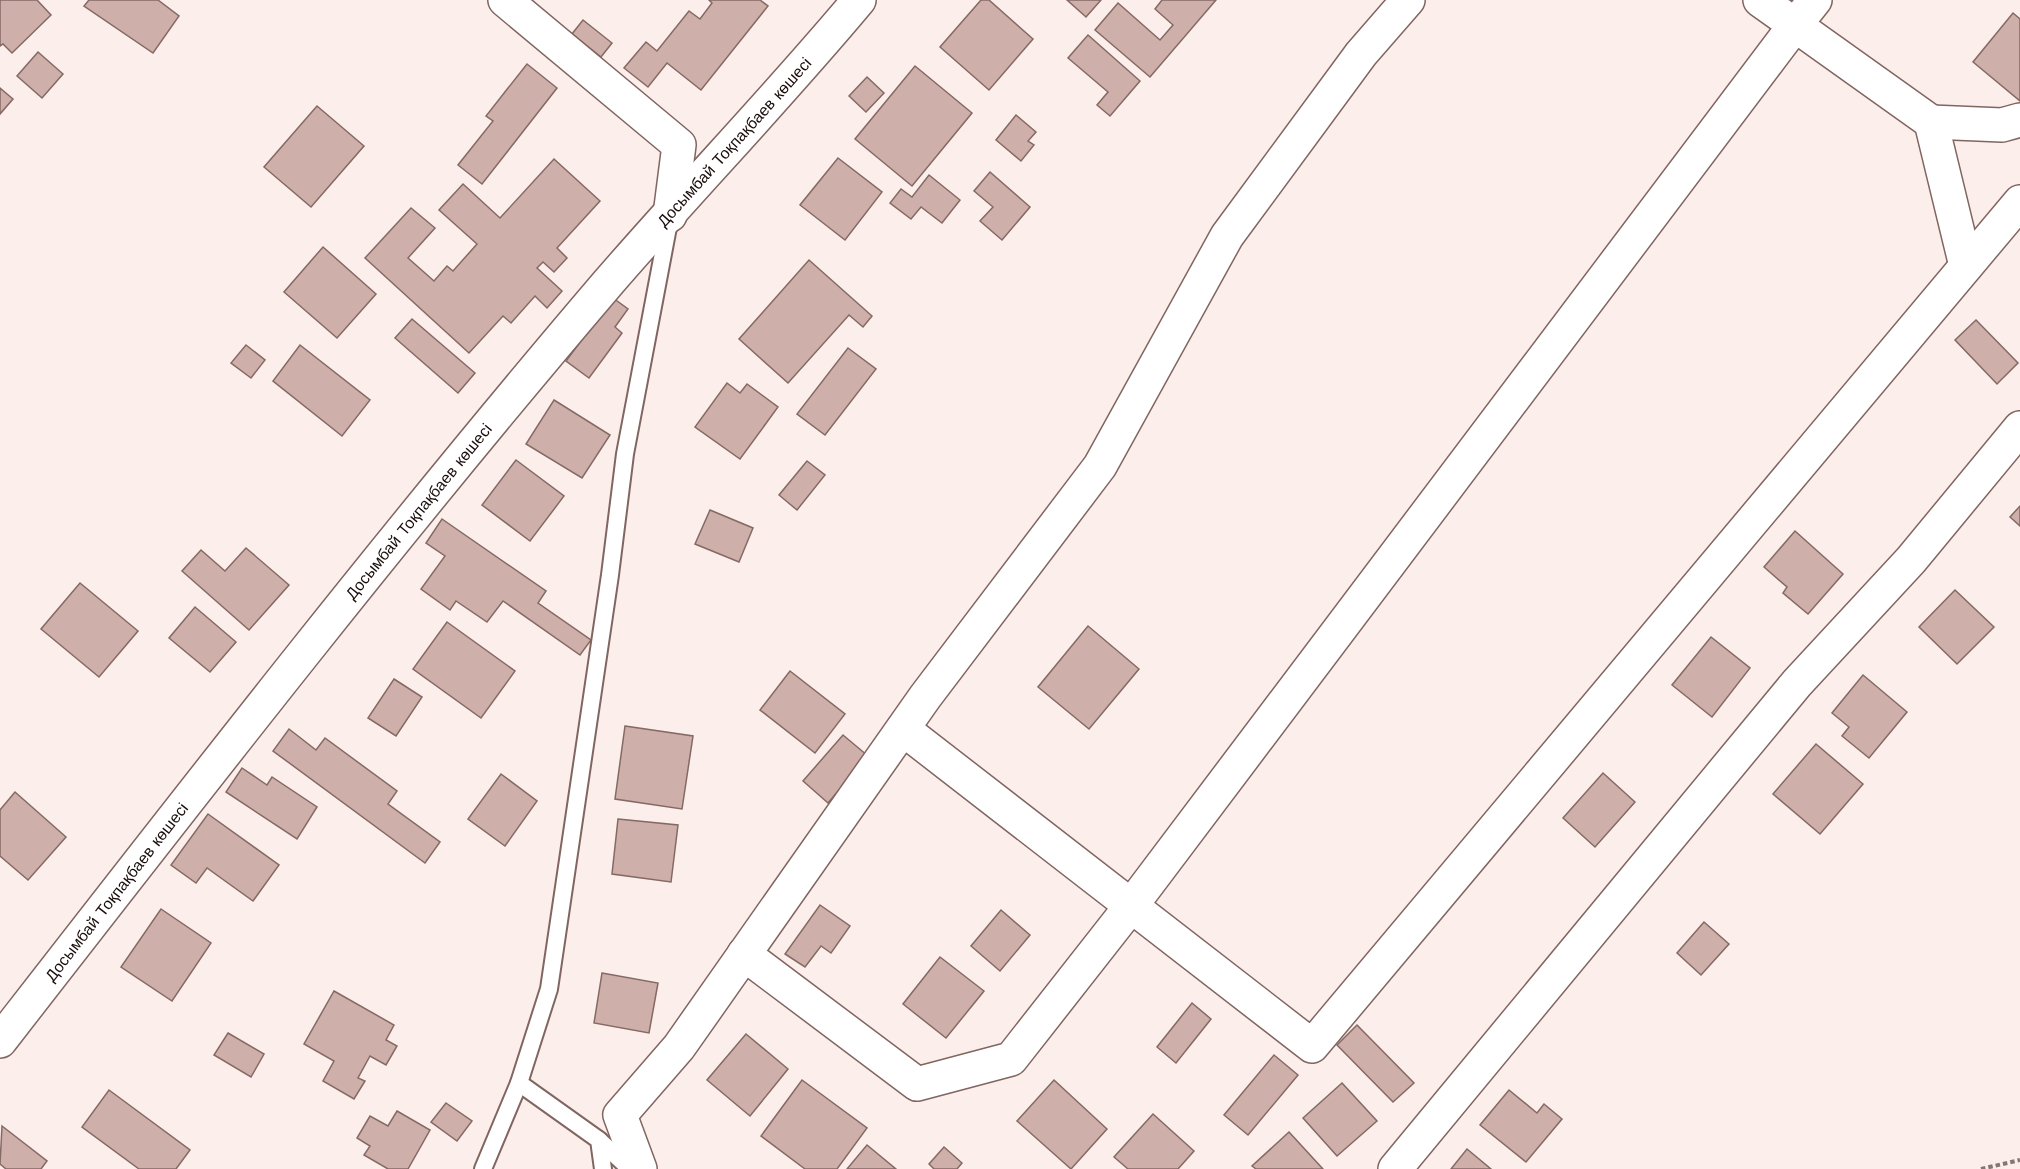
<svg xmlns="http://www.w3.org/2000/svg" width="2020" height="1169" font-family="'Work Sans',sans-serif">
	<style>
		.building { fill: #ceafa9; stroke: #856964; stroke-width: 1.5 }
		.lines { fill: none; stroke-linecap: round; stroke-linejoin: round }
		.lane-casing { stroke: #816560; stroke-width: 20 }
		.street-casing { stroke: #816560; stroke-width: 36 }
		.path { stroke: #837775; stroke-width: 4; stroke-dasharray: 4.5 3; stroke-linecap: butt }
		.lane { stroke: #fff; stroke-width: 16 }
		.street { stroke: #fff; stroke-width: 33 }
		.labels { text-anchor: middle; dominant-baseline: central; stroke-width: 6; stroke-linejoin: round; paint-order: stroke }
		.street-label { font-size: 16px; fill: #180d0b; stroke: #fbeeeb }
	</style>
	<rect width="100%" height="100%" fill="#fbeeeb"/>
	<g class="building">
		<path d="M 0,0 L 37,0 L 51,15 L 12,53 L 3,44 L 0,46 Z"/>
		<path d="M 89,0 L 158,0 L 179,16 L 153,53 L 84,6 Z"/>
		<path d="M 709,0 L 760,0 L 768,6 L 701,90 L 667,63 L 648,87 L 624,68 L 646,42 L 657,51 L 689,11 L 700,19 L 712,3 Z"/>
		<path d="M 981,0 L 989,0 L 1033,39 L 989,90 L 940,47 Z"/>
		<path d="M 1067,0 L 1101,0 L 1086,17 Z"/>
		<path d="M 1162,0 L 1216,0 L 1150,77 L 1095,30 L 1118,3 L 1160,40 L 1173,25 L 1155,9 Z"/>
		<path d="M 2013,13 L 2020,19 L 2020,101 L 1973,62 Z"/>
		<path d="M 583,20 L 612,43 L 601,57 L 572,34 Z"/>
		<path d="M 1088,35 L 1140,81 L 1110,116 L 1097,105 L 1108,92 L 1068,58 Z"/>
		<path d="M 38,52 L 63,74 L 42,98 L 17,76 Z"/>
		<path d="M 527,64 L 557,88 L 482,184 L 458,165 L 493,121 L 486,116 Z"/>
		<path d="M 915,66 L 972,113 L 912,186 L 855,139 Z"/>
		<path d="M 867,77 L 884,93 L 866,112 L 849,96 Z"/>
		<path d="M 0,88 L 13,99 L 0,114 Z"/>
		<path d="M 317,106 L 364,146 L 311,207 L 264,167 Z"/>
		<path d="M 1016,115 L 1036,132 L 1028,141 L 1034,145 L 1021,161 L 996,140 Z"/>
		<path d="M 838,158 L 882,192 L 845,240 L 800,205 Z"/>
		<path d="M 554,159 L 600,201 L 557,248 L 567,258 L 554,272 L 543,262 L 537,268 L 562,291 L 547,308 L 535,296 L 511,323 L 503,316 L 469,353 L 365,258 L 411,208 L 435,228 L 408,258 L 434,281 L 447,266 L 453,271 L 477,244 L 439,210 L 463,184 L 500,218 Z"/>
		<path d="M 990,172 L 1030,207 L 1002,240 L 980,221 L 993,207 L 974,191 Z"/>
		<path d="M 929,175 L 960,200 L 942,223 L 921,207 L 911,219 L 890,203 L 901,189 L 912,197 Z"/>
		<path d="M 323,247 L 376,294 L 337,338 L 284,292 Z"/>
		<path d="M 809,260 L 872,316 L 863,327 L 849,315 L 788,383 L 739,339 Z"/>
		<path d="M 613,298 L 628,309 L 615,327 L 622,333 L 589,378 L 566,361 Z"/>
		<path d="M 412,319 L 475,373 L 458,393 L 395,338 Z"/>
		<path d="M 1976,320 L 2018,363 L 1997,384 L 1955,340 Z"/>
		<path d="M 246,345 L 265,360 L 251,378 L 231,363 Z"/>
		<path d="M 300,345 L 370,400 L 342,436 L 273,381 Z"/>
		<path d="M 848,348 L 876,369 L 825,435 L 797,414 Z"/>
		<path d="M 727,383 L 740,393 L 747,384 L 778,407 L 740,459 L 695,427 Z"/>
		<path d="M 554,400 L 610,435 L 582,478 L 526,444 Z"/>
		<path d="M 516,460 L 564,496 L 530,541 L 482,505 Z"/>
		<path d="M 807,461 L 825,475 L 797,510 L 779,495 Z"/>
		<path d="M 2020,506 L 2020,526 L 2010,517 Z"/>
		<path d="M 710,510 L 753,528 L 739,562 L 695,544 Z"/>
		<path d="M 442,519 L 546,591 L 538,603 L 591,640 L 580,655 L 503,601 L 487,622 L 456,601 L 450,610 L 421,589 L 445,556 L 426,543 Z"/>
		<path d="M 1795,531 L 1843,574 L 1808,614 L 1783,593 L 1787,587 L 1764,567 Z"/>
		<path d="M 246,548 L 289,585 L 249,630 L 182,571 L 201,550 L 225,571 Z"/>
		<path d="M 80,583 L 138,631 L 99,677 L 41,629 Z"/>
		<path d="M 1955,590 L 1994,627 L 1957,664 L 1919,627 Z"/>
		<path d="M 195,607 L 236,642 L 210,672 L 169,638 Z"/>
		<path d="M 447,622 L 515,671 L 481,718 L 413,669 Z"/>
		<path d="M 1088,626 L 1139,669 L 1089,729 L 1038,687 Z"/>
		<path d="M 1711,637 L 1750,668 L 1712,717 L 1672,685 Z"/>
		<path d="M 790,671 L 845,714 L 815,753 L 760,710 Z"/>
		<path d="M 1863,675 L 1907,712 L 1869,758 L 1842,736 L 1849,727 L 1832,713 Z"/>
		<path d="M 394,679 L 422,697 L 396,736 L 368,718 Z"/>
		<path d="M 625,726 L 693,736 L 682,809 L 615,799 Z"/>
		<path d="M 289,729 L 316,750 L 325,738 L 397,791 L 388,804 L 440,842 L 425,863 L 273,751 Z"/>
		<path d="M 843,735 L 868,756 L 828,803 L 803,781 Z"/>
		<path d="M 1816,744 L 1863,784 L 1820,834 L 1773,794 Z"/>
		<path d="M 242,768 L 267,785 L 272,777 L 317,807 L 297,839 L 226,792 Z"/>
		<path d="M 1603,773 L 1635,802 L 1595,847 L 1563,818 Z"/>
		<path d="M 501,774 L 537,801 L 505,846 L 468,819 Z"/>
		<path d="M 15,792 L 66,837 L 28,880 L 0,856 L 0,810 Z"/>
		<path d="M 208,814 L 279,865 L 253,901 L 207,868 L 196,883 L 171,865 Z"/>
		<path d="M 618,819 L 678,825 L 671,882 L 612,874 Z"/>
		<path d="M 820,905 L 850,926 L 831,953 L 821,946 L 805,967 L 785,954 Z"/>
		<path d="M 161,909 L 211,943 L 172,1001 L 121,967 Z"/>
		<path d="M 1001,910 L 1030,935 L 1000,971 L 971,946 Z"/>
		<path d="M 1704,922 L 1729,944 L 1701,975 L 1677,953 Z"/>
		<path d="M 940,957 L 984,991 L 946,1038 L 903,1004 Z"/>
		<path d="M 602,973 L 658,983 L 649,1033 L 594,1023 Z"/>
		<path d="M 334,991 L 394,1025 L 386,1040 L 397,1046 L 386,1065 L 370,1056 L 358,1078 L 365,1081 L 354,1099 L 323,1081 L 334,1061 L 304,1044 Z"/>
		<path d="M 1192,1003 L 1211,1019 L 1176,1063 L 1157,1047 Z"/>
		<path d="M 1357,1025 L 1414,1083 L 1393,1102 L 1337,1045 Z"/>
		<path d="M 228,1033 L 264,1054 L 251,1077 L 214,1055 Z"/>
		<path d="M 746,1034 L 788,1069 L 750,1116 L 707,1080 Z"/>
		<path d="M 1274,1055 L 1298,1075 L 1248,1135 L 1224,1115 Z"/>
		<path d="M 802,1080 L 867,1128 L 837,1169 L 805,1169 L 761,1136 Z"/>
		<path d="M 1054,1080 L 1107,1129 L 1071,1169 L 1017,1121 Z"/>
		<path d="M 1342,1083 L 1377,1121 L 1337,1156 L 1303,1118 Z"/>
		<path d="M 109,1090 L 190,1150 L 176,1169 L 139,1169 L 82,1127 Z"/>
		<path d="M 1509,1090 L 1537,1113 L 1544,1104 L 1562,1119 L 1526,1162 L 1480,1125 Z"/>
		<path d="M 446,1103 L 472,1121 L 457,1141 L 431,1122 Z"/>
		<path d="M 397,1111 L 430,1130 L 408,1169 L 388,1169 L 364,1155 L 370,1146 L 357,1138 L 370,1116 L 388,1126 Z"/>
		<path d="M 1153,1114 L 1194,1151 L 1178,1169 L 1128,1169 L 1114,1157 Z"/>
		<path d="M 2,1126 L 47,1161 L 41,1169 L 6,1169 L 0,1164 Z"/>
		<path d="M 1289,1132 L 1323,1169 L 1256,1169 L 1252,1166 Z"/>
		<path d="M 867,1145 L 896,1169 L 847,1169 Z"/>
		<path d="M 944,1147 L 962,1163 L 957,1169 L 934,1169 L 929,1164 Z"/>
		<path d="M 1467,1149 L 1491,1169 L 1451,1169 Z"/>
	</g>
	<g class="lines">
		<g class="lane-casing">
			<g id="lane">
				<path d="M 519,1083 L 599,1140 L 603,1169"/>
				<path d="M 599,1140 L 630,1169"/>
				<path d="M 483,1169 L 519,1083 L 549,989 L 610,575 L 625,454 L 669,222"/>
			</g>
		</g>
		<g class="street-casing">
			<g id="street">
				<path d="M 505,0 L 679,145 L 670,215"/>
				<path d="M 1760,0 L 1795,25 L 1815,0"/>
				<path d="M 1931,122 L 2002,125 L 2020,120"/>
				<path d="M 903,729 L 1312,1046 L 2020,202"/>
				<path d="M 744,954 L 917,1084 L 1011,1059 L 1131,906 L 1795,25 L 1931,122 L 1966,266"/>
				<path id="s1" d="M 0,1041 C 199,785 397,530 607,284 C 690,188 778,97 859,0"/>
				<path d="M 640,1169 L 620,1115 L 679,1047 L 925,697 L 1100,466 L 1227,236 L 1361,54 L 1408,0"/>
				<path d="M 1395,1169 L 1797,683 L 1911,560 L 2020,428"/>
			</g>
		</g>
		<path class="path" d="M 1981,1169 L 2020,1160"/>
		<use href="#lane" class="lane"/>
		<use href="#street" class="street"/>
	</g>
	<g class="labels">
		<g class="street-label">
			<text stroke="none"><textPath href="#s1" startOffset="1161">Досымбай Тоқпақбаев көшесі</textPath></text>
			<text stroke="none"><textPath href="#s1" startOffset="675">Досымбай Тоқпақбаев көшесі</textPath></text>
			<text stroke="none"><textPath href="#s1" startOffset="189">Досымбай Тоқпақбаев көшесі</textPath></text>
		</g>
	</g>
</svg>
